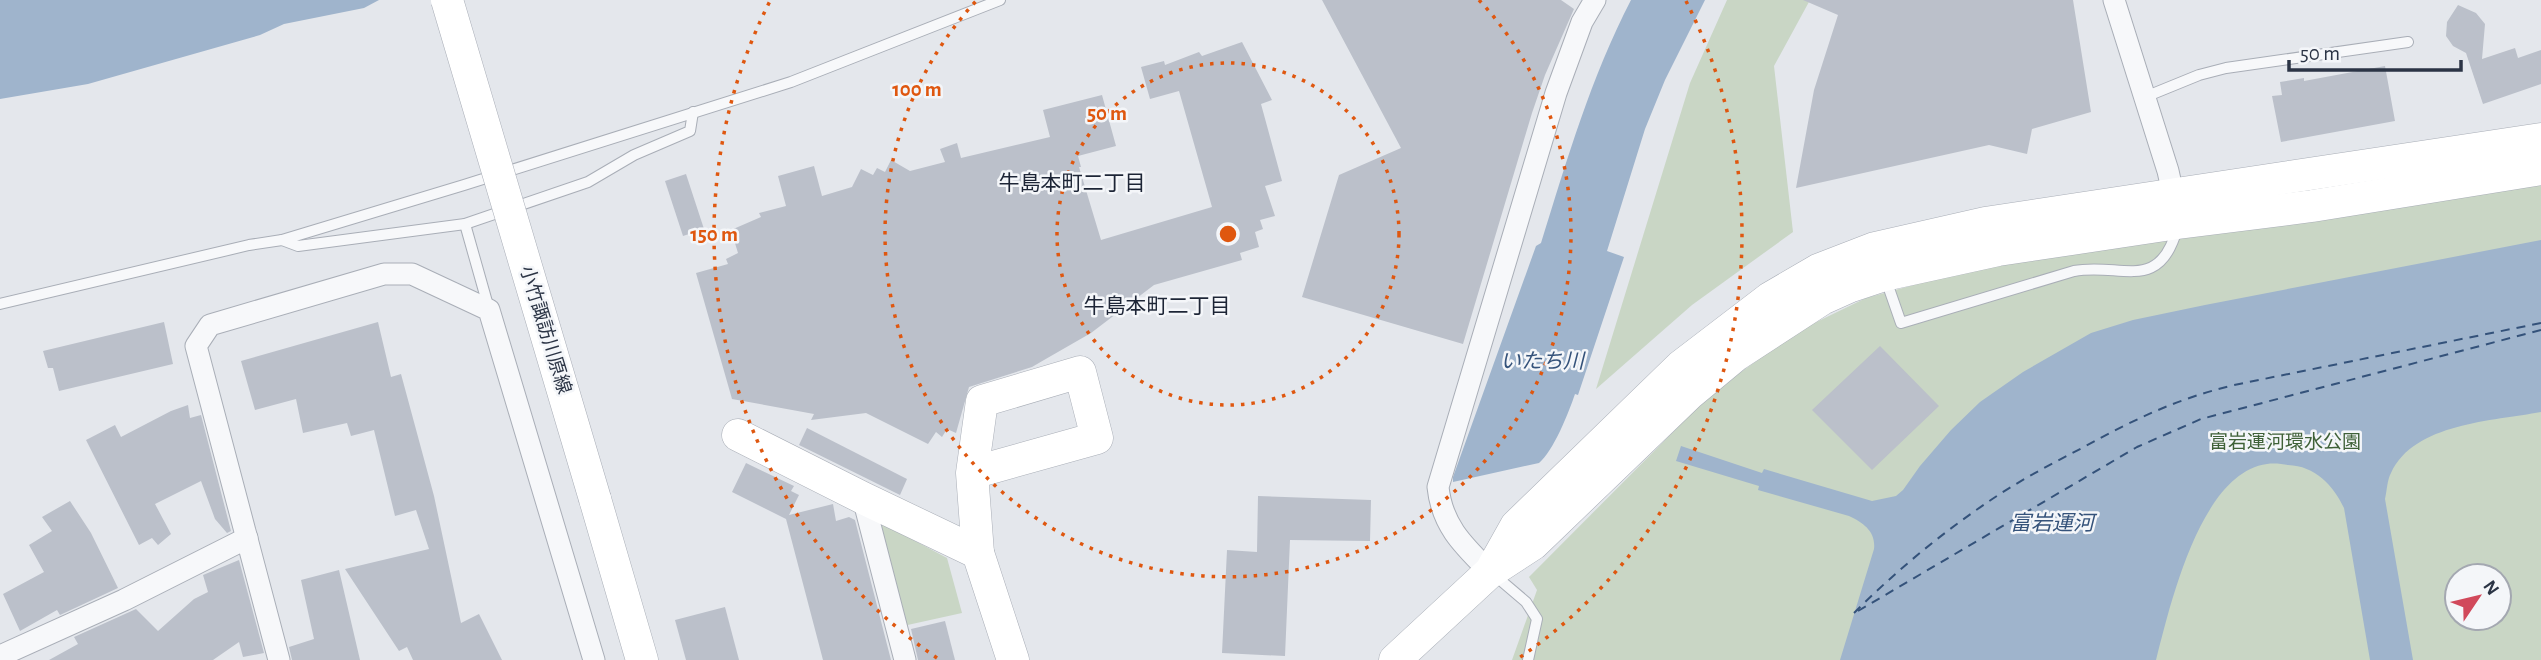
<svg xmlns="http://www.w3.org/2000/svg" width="2541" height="660" font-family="'Alegreya Sans','Noto Sans JP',sans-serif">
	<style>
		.green { fill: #c9d6c5; fill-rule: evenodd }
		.water { fill: #9fb4cc }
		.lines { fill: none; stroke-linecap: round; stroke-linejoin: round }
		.ferry { stroke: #34527a; stroke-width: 2; stroke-dasharray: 9 7; stroke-linecap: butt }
		.building { fill: #bbc0ca }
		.lane-casing { stroke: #a9aeb7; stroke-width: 12 }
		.street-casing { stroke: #a9aeb7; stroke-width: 23 }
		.secondary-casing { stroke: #a9aeb7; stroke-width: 33 }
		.lane { stroke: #f7f8fa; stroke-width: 10 }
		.street { stroke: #f7f8fa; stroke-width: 21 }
		.secondary { stroke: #fff; stroke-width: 32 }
		.secondary-bridge-casing { stroke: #a9aeb7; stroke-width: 33; stroke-linecap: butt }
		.secondary-bridge { stroke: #fff; stroke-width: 32 }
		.ring { fill: none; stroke: #df570f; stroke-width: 3.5; stroke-dasharray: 3.5 7 }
		.labels { text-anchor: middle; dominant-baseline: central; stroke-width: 5; stroke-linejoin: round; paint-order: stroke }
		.street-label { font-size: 19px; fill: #2b3445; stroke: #f4f6f9 }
		.park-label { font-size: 19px; fill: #3f6138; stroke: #f4f6f9 }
		.neighbourhood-label { font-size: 21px; fill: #1d2536; stroke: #f4f6f9 }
		.water-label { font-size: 21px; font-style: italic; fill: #34527a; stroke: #f4f6f9 }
		.centre { fill: #df570f; stroke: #f4f6f9; stroke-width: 3.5 }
		.ring-label { font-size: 21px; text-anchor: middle; font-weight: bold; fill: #df570f; stroke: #f4f6f9; stroke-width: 5; stroke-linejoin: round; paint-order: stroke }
	</style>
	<rect width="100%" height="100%" fill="#e4e7ec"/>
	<g class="green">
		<path d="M 1727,0 L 1810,0 L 1774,66 L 1793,232 L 1692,305 L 1596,389 L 1690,83 Z"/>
		<path d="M 2541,181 L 2541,660 L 1512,660 L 1537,590 L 1529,577 L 1696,409 L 1727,382 L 1800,330 L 1866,298 L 1976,268 ZM 2457,576 L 2499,576 L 2499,618 L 2457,618 Z"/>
		<path d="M 874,519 L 947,558 L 962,613 L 903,626 Z"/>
	</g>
	<g class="water">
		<path d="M 0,0 L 379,0 L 364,8 L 284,24 L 260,35 L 88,84 L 0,99 Z"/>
		<path d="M 1631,0 L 1705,0 L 1665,80 L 1645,129 L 1607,251 L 1624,257 L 1578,395 L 1575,394 C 1569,412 1553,452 1539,463 L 1453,482 L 1453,477 L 1536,246 L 1541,243 C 1567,160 1591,77 1631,0 Z"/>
		<path d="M 2541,240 L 2541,412 C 2493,421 2414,423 2391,473 C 2387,480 2387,491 2385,499 L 2413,660 L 2370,660 L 2344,508 C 2333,485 2315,466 2288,465 C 2282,464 2274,463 2267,464 C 2200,473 2170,606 2156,660 L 1840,660 L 1874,549 C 1876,532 1864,523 1849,516 L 1758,490 L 1759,486 L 1676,461 L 1681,446 L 1762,473 L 1764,469 L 1872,501 L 1896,496 L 1903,490 L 1920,466 L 1951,430 L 1980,402 L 2023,372 L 2091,333 L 2133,320 L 2205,305 Z"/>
	</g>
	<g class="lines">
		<g class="ferry">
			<path d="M 1858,611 L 2137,447 L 2201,419 L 2541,330"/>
			<path d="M 1854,613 C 1894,573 1938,536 1985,504 C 2015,483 2049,465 2082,448 C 2135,419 2176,399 2234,385 L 2541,323"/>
		</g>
	</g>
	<g class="building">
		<path d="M 1322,0 L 1561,0 L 1574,9 L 1545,75 L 1532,113 L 1463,344 L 1302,297 L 1339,175 L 1401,148 Z"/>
		<path d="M 1803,0 L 2073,0 L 2091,112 L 2032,129 L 2027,154 L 1989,145 L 1796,188 L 1814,90 L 1838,15 Z"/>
		<path d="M 2458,5 L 2476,13 L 2485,24 L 2482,59 L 2515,48 L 2518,58 L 2541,50 L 2541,84 L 2483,104 L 2466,53 L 2453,46 L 2446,36 L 2447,22 Z"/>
		<path d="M 1242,42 L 1272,100 L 1261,104 L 1282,181 L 1265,186 L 1275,216 L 1260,220 L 1263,229 L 1255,232 L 1259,247 L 1240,253 L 1242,260 L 1154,285 L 1091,333 L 1044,360 L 1032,367 L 969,387 L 956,433 L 947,429 L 942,437 L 936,432 L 928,444 L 866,413 L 811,420 L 814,414 L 732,399 L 696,273 L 728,264 L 726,259 L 738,253 L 731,230 L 761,217 L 759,213 L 786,206 L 778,176 L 814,166 L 822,196 L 852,187 L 861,169 L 873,175 L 877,168 L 885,172 L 891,160 L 910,171 L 945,162 L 940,149 L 957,143 L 961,158 L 1050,137 L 1043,110 L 1102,95 L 1116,146 L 1078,156 L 1081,167 L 1079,167 L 1101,240 L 1212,207 L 1179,91 L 1150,99 L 1141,67 L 1164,61 L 1165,65 L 1199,52 L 1202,56 Z"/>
		<path d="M 2385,66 L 2395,121 L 2281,142 L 2272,96 L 2282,95 L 2280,82 L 2304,78 L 2304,81 Z"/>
		<path d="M 686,174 L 704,229 L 683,236 L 665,181 Z"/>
		<path d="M 164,322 L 173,364 L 59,391 L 53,368 L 48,368 L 43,351 Z"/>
		<path d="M 378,322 L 391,377 L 401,374 L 434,496 L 461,623 L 479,614 L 502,660 L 413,660 L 407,647 L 399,651 L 345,569 L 429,549 L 416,510 L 395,516 L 374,430 L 351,436 L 347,423 L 303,433 L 296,399 L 255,410 L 241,361 Z"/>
		<path d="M 1880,346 L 1939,406 L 1872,470 L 1812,410 Z"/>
		<path d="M 188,405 L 190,418 L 201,415 L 231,531 L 227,533 L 215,519 L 201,481 L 155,504 L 171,534 L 158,545 L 152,538 L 139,545 L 86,440 L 115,425 L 121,437 L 171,411 Z"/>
		<path d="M 807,428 L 907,479 L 900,495 L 799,445 Z"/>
		<path d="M 746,463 L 794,486 L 791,491 L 799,495 L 789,515 L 833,504 L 836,521 L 849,517 L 855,520 L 891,660 L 823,660 L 786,519 L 732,492 Z"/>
		<path d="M 1258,496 L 1371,500 L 1370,541 L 1290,540 L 1285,656 L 1222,653 L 1227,550 L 1257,552 Z"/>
		<path d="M 70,501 L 91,533 L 118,588 L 60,615 L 57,610 L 20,631 L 3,594 L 44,572 L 29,545 L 52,531 L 42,517 Z"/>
		<path d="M 239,560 L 264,653 L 243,657 L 239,642 L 213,660 L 49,660 L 78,644 L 74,637 L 136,609 L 158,631 L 194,599 L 208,592 L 203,575 Z"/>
		<path d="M 339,570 L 360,660 L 292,660 L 289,647 L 314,639 L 301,580 Z"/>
		<path d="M 725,607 L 739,660 L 686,660 L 675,620 Z"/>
		<path d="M 945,621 L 955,660 L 918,660 L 911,629 Z"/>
	</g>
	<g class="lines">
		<g class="lane-casing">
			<g id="lane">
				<path d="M 2145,97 L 2199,75 L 2226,68 L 2408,42"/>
				<path d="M 465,224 L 489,309"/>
				<path d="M 282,240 L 298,246 L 465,224 L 588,182 L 634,155 L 690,131 L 693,112"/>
				<path d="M 1885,277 L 1901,323 L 2074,271 C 2120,262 2159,294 2177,229"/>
				<path d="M 0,304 L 249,245 L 282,240 L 464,185 L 791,82 L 1000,0"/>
				<path d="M 1492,573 L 1526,602 L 1537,619 L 1528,660"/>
			</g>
		</g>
		<g class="street-casing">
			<g id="street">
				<path d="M 2114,0 L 2168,171 L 2176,207"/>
				<path d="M 863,498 L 905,660"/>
				<path d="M 1490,572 C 1464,546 1442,526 1438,487 L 1556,93 L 1582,22 L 1595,0"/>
				<path d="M 0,656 L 124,600 L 247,538"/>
				<path d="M 279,660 L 196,346 L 210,325 L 384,274 L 412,274 L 489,310 L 594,660"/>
			</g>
		</g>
		<g class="secondary-casing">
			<g id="secondary">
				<path d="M 738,435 L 863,498 L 978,553 L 1013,660"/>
				<path d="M 972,473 L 1097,438 L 1080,372 L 982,401 L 972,473 L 978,553"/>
				<path d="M 595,499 L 642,660"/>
				<path d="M 1493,567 L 1516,526 L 1681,366 L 1770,298 L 1818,270 L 1875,248 L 1985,223 L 2541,139"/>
				<path d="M 1395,660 L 1490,572 L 1533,544 L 1689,394 L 1736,355 L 1822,299 L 1851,286 L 1884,275 L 1998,250 L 2178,223 L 2312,206 L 2541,169"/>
			</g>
		</g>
		<use href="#lane" class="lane"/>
		<use href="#street" class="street"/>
		<use href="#secondary" class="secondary"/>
		<g class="secondary-bridge-casing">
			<path id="secondary-bridge" d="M 447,0 L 595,499"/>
		</g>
		<use href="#secondary-bridge" class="secondary-bridge"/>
	</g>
	<g class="ring">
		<circle cx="1228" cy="234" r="171"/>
		<path d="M1479 0A343 343 0 1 1 977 0"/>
		<path d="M937 658A514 514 0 0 1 770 1M1686 1A514 514 0 0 1 1519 658"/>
	</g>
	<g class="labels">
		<g class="street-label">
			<text transform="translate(545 330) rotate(73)">小竹諏訪川原線</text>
		</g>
		<g class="park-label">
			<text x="2285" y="442">富岩運河環水公園</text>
		</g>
		<g class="neighbourhood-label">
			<text x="1072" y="183">牛島本町二丁目</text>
			<text x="1157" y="306">牛島本町二丁目</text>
		</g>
		<g class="water-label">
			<text x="1542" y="361">いたち川</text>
			<text x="2052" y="523">富岩運河</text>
		</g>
	</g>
	<circle cx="1228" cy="234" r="10" class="centre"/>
	<g class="ring-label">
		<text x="917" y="96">100 m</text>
		<text x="1107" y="120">50 m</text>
		<text x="714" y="241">150 m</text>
	</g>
	<g transform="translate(2478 597) rotate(55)"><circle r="33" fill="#f4f6f9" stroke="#a4a8b1" stroke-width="2"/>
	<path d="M0-5L12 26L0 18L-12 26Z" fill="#d1495b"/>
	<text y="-10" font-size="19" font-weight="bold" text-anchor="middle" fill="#2b3445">N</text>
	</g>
	<path d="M2289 60v10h172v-10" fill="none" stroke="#2b3445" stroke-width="3.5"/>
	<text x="2300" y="60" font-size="21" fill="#2b3445" stroke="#f4f6f9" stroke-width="5" paint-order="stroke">50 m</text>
</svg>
